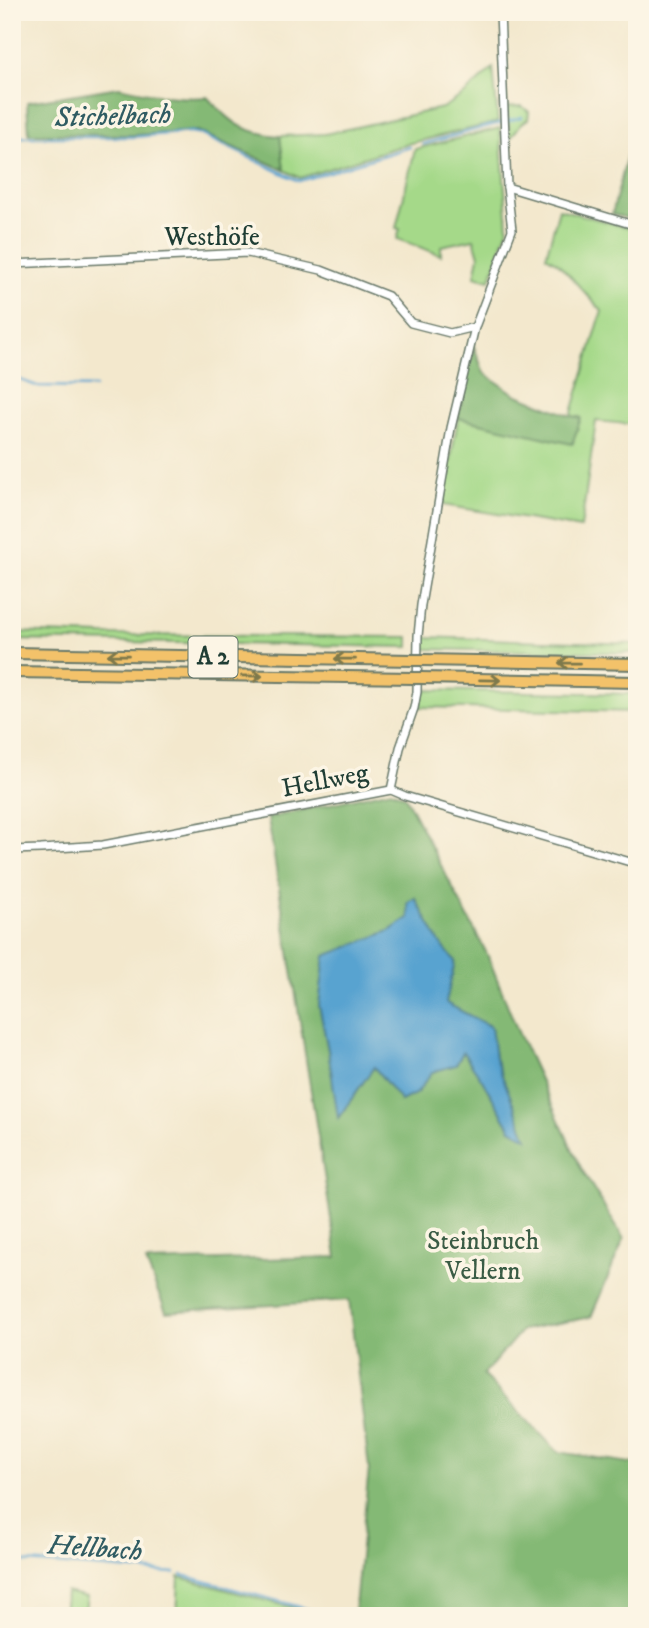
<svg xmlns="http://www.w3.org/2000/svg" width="649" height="1628" font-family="'IM FELL DW Pica',serif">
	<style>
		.green { fill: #a5d989; stroke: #628b5e; stroke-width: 2 }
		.forest { fill: #84b975; stroke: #527b54; stroke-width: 2; fill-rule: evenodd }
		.water { fill: #59a3d0; stroke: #3c7082; stroke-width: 2 }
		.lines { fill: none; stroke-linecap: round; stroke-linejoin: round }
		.stream { stroke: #59a3d0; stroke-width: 2.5 }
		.minor-casing { stroke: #69796a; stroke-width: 10 }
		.highway-casing { stroke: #69796a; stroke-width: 14 }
		.minor { stroke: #fff; stroke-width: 7 }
		.highway { stroke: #f3c26a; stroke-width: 10 }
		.highway-bridge-casing { stroke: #69796a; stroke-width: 14; stroke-linecap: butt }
		.highway-bridge { stroke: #f3c26a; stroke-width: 10 }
		.oneway { stroke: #7e794c }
		.labels { text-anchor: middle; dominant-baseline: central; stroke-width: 7; stroke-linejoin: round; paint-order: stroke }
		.shield { fill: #fcf5e5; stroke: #617469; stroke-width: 2 }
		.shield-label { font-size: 24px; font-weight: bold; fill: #1f3d34 }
		.street-label { font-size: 26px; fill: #1f3d34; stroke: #fcf5e5 }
		.park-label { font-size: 26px; fill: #3a5c45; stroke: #fcf5e5 }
		.water-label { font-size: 28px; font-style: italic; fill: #305c63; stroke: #fcf5e5 }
	</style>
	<rect width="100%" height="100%" fill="#fcf5e5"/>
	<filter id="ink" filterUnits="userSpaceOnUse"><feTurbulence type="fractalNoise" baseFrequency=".0143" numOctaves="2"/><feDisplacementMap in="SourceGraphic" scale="14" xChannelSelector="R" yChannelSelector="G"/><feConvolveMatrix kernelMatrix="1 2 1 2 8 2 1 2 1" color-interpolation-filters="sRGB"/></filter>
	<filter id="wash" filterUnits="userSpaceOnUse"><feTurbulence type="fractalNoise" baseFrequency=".00686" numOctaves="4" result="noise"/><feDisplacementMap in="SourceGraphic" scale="28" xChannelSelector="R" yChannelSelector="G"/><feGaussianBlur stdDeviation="1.57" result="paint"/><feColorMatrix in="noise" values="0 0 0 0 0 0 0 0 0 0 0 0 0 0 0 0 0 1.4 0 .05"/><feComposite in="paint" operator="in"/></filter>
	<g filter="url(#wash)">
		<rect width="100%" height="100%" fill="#f3e8cd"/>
		<g class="green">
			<path d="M 493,68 L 498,122 L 407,144 L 300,178 L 284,170 L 280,136 L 325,134 L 442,108 L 466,93 Z"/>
			<path d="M 522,106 L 529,112 L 528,119 L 521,124 L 510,139 L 507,107 Z"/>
			<path d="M 500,128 L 508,228 L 490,280 L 475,276 L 479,256 L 474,239 L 441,246 L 441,255 L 397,239 L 400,229 L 396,228 L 415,149 Z"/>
			<path d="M 559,209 L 637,230 L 637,425 L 596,421 L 581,528 L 443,505 L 458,418 L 573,443 L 580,417 L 571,416 L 602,311 L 558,263 L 546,256 Z"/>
			<path d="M 12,632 L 103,635 L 409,637 L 409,647 L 12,640 Z"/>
			<path d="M 423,637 L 637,644 L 637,653 L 423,649 Z"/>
			<path d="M 422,690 L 637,694 L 637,712 L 420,707 Z"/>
			<path d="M 179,1577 L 323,1616 L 177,1616 Z"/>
			<path d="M 66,1592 L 87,1597 L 84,1616 L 64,1616 Z"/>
		</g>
		<g class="forest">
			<path d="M 119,87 C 148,93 177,100 207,97 C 232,123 243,133 280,136 L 284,170 L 197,131 L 134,135 L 29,134 L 27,102 Z"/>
			<path d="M 629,148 L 637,153 L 637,221 L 612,214 Z"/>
			<path d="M 474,347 L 484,373 L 515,394 L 571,416 L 581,418 L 572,444 L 458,418 Z"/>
			<path d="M 391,790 L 405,796 L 487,954 L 519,1034 L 581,1168 L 624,1239 L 591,1317 L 522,1330 L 483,1375 L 558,1452 L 637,1464 L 637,1616 L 354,1616 L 369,1468 L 349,1300 L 166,1312 L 146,1262 L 337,1257 L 268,818 ZM 415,898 L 440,944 L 455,961 L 445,1003 L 491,1027 L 495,1058 L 526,1137 L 511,1129 L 482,1080 L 463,1052 L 456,1065 L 432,1072 L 417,1093 L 401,1101 L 374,1067 L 339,1117 L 328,1050 L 319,1005 L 325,957 L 389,931 L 409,918 L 408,903 Z"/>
		</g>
		<path class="water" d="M 415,898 L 440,943 L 455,961 L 446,1003 L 491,1027 L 495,1058 L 527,1138 L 511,1129 L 482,1080 L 463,1052 L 456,1065 L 432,1072 L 417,1093 L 401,1101 L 374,1067 L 338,1118 L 328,1050 L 319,1005 L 325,956 L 389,931 L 409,918 L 408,903 Z"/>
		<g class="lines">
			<g class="stream">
				<path d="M 12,137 L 134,137 L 191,132 L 200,134 L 299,181 L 410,147"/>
				<path d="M 423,144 L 522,117"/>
				<path d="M 629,160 L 637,162"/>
				<path d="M 12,377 L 37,386 L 95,387"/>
				<path d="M 12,1561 L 175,1573"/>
				<path d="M 182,1575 L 333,1616"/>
			</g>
		</g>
	</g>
	<g filter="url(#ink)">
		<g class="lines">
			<g class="minor-casing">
				<g id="minor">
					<path d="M 507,187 L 637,226"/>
					<path d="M 12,264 L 248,253 L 321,270 L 388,296 L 411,323 L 450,333 L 475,327"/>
					<path d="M 391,790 L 400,748 L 414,708 L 417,692 L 418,636 L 421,605 L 451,428 L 475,327 L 512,230 L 507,187 L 500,12"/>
					<path d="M 12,850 L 41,849 L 103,845 L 391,790 L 405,796 L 637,864"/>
				</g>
			</g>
			<g class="highway-casing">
				<g id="highway">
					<path d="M 12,653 L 413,660"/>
					<path d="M 422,660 L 637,664"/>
					<path d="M 12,672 L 413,678"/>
					<path d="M 421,678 L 637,682"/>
				</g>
			</g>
			<use href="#minor" class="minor"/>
			<use href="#highway" class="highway"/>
			<g class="highway-bridge-casing">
				<g id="highway-bridge">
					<path d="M 413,660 L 422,660"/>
					<path d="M 413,678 L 421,678"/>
				</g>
			</g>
			<use href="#highway-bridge" class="highway-bridge"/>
		</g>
		<defs><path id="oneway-shaft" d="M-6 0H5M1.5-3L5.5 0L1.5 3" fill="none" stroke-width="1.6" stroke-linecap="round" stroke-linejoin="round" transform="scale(1.75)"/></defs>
		<g class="oneway">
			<use href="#oneway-shaft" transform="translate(118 655) rotate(-179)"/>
			<use href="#oneway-shaft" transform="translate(345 659) rotate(-179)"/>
			<use href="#oneway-shaft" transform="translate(569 663) rotate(-179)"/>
			<use href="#oneway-shaft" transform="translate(252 676) rotate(1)"/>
			<use href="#oneway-shaft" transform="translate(490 680) rotate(1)"/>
		</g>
	</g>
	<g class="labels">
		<rect class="shield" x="188.5" y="636.5" width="49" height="41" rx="5"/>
		<g class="shield-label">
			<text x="213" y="657">A 2</text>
		</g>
		<g class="street-label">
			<text x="212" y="237">Westhöfe</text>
			<text transform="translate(325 781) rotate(-11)">Hellweg</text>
		</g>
		<g class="park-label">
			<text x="483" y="1241">Steinbruch<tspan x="483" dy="30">Vellern</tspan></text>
		</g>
		<g class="water-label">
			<text transform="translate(113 116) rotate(-2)">Stichelbach</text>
			<text transform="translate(95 1548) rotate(4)">Hellbach</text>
		</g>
	</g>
	<rect width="649" height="1628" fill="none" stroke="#fcf5e5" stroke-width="42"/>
</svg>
